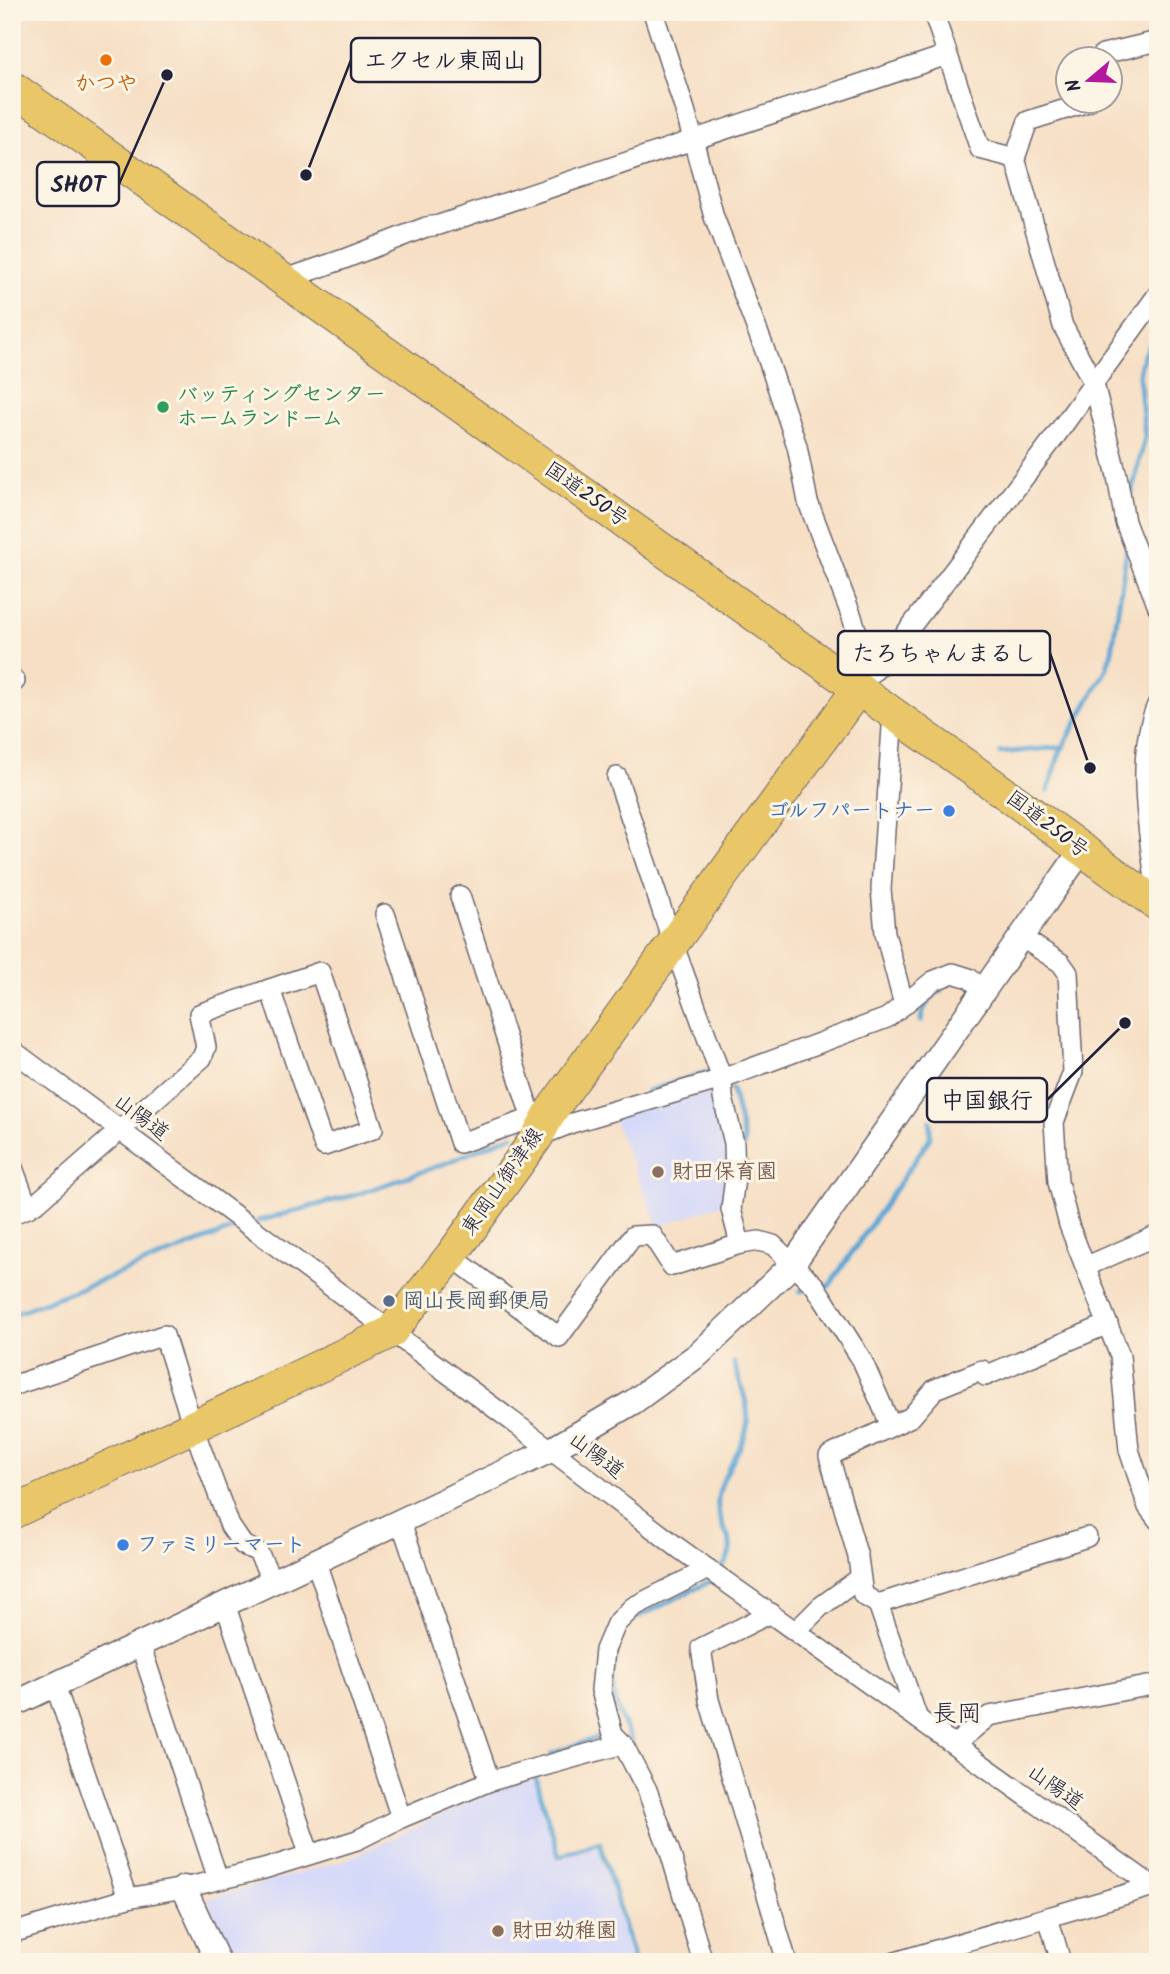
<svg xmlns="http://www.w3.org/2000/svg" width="1170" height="1974" font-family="Kalam,'Klee One',sans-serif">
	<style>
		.built { fill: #d4d8f9 }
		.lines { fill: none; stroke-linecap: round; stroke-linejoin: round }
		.stream { stroke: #5da6d4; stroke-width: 5 }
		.minor-casing { stroke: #6c646b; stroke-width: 22 }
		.tertiary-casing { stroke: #6c646b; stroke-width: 27 }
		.primary-casing { stroke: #6c646b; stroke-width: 34 }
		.trunk-casing { stroke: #6c646b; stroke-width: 34 }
		.minor { stroke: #fff; stroke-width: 19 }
		.tertiary { stroke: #fff; stroke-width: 24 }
		.primary { stroke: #e9c769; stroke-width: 32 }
		.trunk { stroke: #e9c769; stroke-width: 32 }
		.food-dot { fill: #e8710a; stroke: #fcf5e5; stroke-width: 2.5 }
		.leisure-dot { fill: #2e9e5b; stroke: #fcf5e5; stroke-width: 2.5 }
		.shop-dot { fill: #3f7fe0; stroke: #fcf5e5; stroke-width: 2.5 }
		.education-dot { fill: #8d6e63; stroke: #fcf5e5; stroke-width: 2.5 }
		.service-dot { fill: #5c6f8a; stroke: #fcf5e5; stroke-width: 2.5 }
		.labels { text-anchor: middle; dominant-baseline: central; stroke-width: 6; stroke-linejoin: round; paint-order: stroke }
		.food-label { font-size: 21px; font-weight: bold; fill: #c56008; stroke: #fcf5e5 }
		.leisure-label { font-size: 21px; font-weight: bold; fill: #27864d; stroke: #fcf5e5; text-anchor: start }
		.street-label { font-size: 21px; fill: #22223b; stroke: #fcf5e5 }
		.shop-label { font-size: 21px; font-weight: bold; fill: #366cbe; stroke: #fcf5e5; text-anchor: end }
		.education-label { font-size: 21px; font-weight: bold; fill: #785e54; stroke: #fcf5e5; text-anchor: start }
		.service-label { font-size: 21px; font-weight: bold; fill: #4e5e75; stroke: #fcf5e5; text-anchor: start }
		.quarter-label { font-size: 24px; fill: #22223b; stroke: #fcf5e5 }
		.leader { fill: none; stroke: #22223b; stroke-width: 2.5 }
		.callout-dot { fill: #22223b; stroke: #fcf5e5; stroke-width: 2.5 }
		.callout { fill: #fcf5e5; stroke: #22223b; stroke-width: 2.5 }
		.callout-label { font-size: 23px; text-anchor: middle; font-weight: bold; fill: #22223b }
	</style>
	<rect width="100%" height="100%" fill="#fcf5e5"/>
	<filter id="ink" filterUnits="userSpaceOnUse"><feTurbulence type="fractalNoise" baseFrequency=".0143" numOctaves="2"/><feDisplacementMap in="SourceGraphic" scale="14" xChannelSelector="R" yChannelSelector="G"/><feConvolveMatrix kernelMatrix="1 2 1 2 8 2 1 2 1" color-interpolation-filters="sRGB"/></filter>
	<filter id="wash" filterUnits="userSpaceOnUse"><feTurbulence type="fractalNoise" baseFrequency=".00686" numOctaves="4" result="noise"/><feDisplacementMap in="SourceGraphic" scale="28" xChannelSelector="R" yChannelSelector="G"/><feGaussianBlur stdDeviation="1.57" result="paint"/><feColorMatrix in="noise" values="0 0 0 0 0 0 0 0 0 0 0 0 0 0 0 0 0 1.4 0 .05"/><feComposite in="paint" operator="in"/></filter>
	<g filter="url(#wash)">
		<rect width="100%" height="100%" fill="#f6dfc5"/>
		<g class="built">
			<path d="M 716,1090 L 729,1136 L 730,1201 L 659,1227 L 612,1117 Z"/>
			<path d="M 533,1778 L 557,1859 L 598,1847 L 630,1959 L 624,1962 L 235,1962 L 207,1899 L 345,1860 L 488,1793 Z"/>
		</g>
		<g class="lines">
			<g class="stream">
				<path d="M 1130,499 L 1145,437 L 1139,374 L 1143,356 L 1158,332"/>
				<path d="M 1000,753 L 1063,747"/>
				<path d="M 1048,791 L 1060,752 L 1106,670 L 1112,651 L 1127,548"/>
				<path d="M 921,1021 C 922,1007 929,998 940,991"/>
				<path d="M 732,1089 L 744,1140 L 743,1147"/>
				<path d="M 648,1091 L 714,1070"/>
				<path d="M 258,1221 L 358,1194 L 441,1165 L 513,1135"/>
				<path d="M 800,1291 L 829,1286 L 930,1138 L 930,1121"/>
				<path d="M 12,1315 L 233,1229"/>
				<path d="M 722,1568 C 742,1540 720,1535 718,1508 C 715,1479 742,1455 747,1427 C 751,1407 739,1382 734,1363"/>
				<path d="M 634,1619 L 713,1580"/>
				<path d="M 620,1638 C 606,1684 612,1700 632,1742"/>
				<path d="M 551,1754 L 602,1736"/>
				<path d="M 535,1775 L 559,1856 L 600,1842 L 634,1961 L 632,1962"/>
			</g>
		</g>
	</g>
	<g filter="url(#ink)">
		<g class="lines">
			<g class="minor-casing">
				<g id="minor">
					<path d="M 653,12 L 685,110 L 714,217 L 764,348 L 797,446 L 808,502 L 852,617 L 870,673"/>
					<path d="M 933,12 L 980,149 L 1015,158 L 1063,326 L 1094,384 L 1117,476 L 1125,522 L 1158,607"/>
					<path d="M 1101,60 L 1103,54 L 1158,41"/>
					<path d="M 1015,158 L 1028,121 L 1088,102"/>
					<path d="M 283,280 L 344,259 L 426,227 L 439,225 L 947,55"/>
					<path d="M 864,680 L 884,662 L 1054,438 L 1158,294"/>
					<path d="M 12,681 L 15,681"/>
					<path d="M 1158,703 C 1133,754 1150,844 1158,899"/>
					<path d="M 893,713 L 881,889 L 885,933 L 904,1005"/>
					<path d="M 617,777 L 673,943 L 722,1079 L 723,1098 L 734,1143 L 735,1178 L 731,1209 L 740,1244"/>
					<path d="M 460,896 L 532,1119"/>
					<path d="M 385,914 L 460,1143 L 550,1112"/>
					<path d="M 1021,937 L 1061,963 L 1068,973 L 1073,1072 L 1054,1122 L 1058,1182 L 1069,1225 L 1120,1356 L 1129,1450 L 1148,1507 L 1158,1520"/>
					<path d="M 320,972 L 373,1129 L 324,1146 L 270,989 Z"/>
					<path d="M 12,1050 L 551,1450 L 677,1547 L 1158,1890"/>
					<path d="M 537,1137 L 572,1123 L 722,1079 L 887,1018 L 933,981 L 953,973 L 969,978 L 984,990"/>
					<path d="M 12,1165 L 28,1208"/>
					<path d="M 12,1214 L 28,1208 L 39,1201 L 202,1058 L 206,1047 L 199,1014 L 270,989"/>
					<path d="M 451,1256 L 559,1337 L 633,1236 L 652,1235 L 672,1266 L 740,1244 L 759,1241 L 773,1245 L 815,1286 L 862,1360 L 891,1426"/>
					<path d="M 1087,1266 L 1158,1235"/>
					<path d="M 12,1386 L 164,1335 L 193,1427 L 230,1526 L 243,1545 L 258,1552 L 273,1582"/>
					<path d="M 401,1522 L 490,1781"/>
					<path d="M 316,1562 L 401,1818"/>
					<path d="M 225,1604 L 309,1853"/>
					<path d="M 878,1604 L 1087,1537"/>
					<path d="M 771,1613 L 701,1648 L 709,1700 L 787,1962"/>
					<path d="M 796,1631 L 820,1607 L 860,1578"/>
					<path d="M 140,1644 L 218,1879"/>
					<path d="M 55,1685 L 128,1898"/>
					<path d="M 918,1719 L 878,1604 L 863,1595 L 858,1557 L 829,1456 L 911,1417 L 935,1389 L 982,1370 L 985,1376 L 1108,1324"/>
					<path d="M 955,1744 L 989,1716 L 1158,1684"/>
					<path d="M 1048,1917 L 1061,1962"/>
					<path d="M 12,1933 L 128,1898 L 184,1888 L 264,1869 L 357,1840 L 401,1818 L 490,1781 L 623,1744"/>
					<path d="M 703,1962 L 670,1852 L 647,1790 L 623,1744 L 613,1734 L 601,1690 L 605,1650 L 616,1624 L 633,1607 L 708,1569"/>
					<path d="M 895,1962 L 1154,1886 L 1158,1882"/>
				</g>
			</g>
			<g class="tertiary-casing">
				<g id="tertiary">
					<path d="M 12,1705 L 551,1450 L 633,1402 L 699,1354 L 792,1265 L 1081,851"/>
					<path d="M 184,1888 L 218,1962"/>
				</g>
			</g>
			<g class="primary-casing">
				<path id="primary" d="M 12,1513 L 391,1332 L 451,1256 L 537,1137 L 551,1111 L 858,689"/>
			</g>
			<g class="trunk-casing">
				<path id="trunk" d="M 12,87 L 988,781 L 1158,905"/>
			</g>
			<use href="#minor" class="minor"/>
			<use href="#tertiary" class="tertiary"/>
			<use href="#primary" class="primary"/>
			<use href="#trunk" class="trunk"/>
		</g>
	</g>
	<circle class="food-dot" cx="106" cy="60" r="7"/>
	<circle class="leisure-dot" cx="163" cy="407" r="7"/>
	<g class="shop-dot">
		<circle cx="949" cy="811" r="7"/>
		<circle cx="123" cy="1545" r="7"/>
	</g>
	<g class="education-dot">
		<circle cx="658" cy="1172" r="7"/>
		<circle cx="498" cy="1931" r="7"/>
	</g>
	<circle class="service-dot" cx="389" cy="1301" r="7"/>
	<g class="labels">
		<g class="food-label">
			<text x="106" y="84">かつや</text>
		</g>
		<g class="leisure-label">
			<text x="177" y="395">バッティングセンター<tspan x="177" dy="24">ホームランドーム</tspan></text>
		</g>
		<g class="street-label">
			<text transform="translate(586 495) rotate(35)">国道250号</text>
			<text transform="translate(1047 825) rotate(37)">国道250号</text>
			<text transform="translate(141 1118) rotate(37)">山陽道</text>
			<text transform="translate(503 1182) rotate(-55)">東岡山御津線</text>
			<text transform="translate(596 1456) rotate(37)">山陽道</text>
			<text transform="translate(1055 1788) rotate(35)">山陽道</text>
		</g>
		<g class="shop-label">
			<text x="935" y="811">ゴルフパートナー</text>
			<text x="137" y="1545" text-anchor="start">ファミリーマート</text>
		</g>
		<g class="education-label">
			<text x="672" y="1172">財田保育園</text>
			<text x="512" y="1931">財田幼稚園</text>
		</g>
		<g class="service-label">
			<text x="403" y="1301">岡山長岡郵便局</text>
		</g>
		<g class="quarter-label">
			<text x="957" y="1714">長岡</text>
		</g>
	</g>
	<path class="leader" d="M306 175L351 60M167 75L119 184M1090 768L1050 653M1125 1023L1047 1100"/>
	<g class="callout-dot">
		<circle cx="306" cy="175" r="7"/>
		<circle cx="167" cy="75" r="7"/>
		<circle cx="1090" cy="768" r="7"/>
		<circle cx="1125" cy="1023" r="7"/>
	</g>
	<g class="callout">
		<rect x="351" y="38" width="189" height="44" rx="7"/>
		<rect x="37" y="162" width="82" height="44" rx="7"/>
		<rect x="838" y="631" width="212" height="44" rx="7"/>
		<rect x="927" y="1078" width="120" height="44" rx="7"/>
	</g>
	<g class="callout-label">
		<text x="445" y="68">エクセル東岡山</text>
		<text x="78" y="192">SHOT</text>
		<text x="944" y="661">たろちゃんまるし</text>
		<text x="987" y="1108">中国銀行</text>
	</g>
	<rect width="1170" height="1974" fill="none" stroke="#fcf5e5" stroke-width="42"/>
	<g transform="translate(1089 80) rotate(251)"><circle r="33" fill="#fcf5e5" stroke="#a5a1a1" stroke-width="2"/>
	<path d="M0-5L12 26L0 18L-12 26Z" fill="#b5179e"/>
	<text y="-10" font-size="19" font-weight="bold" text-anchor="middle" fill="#22223b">N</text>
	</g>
</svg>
